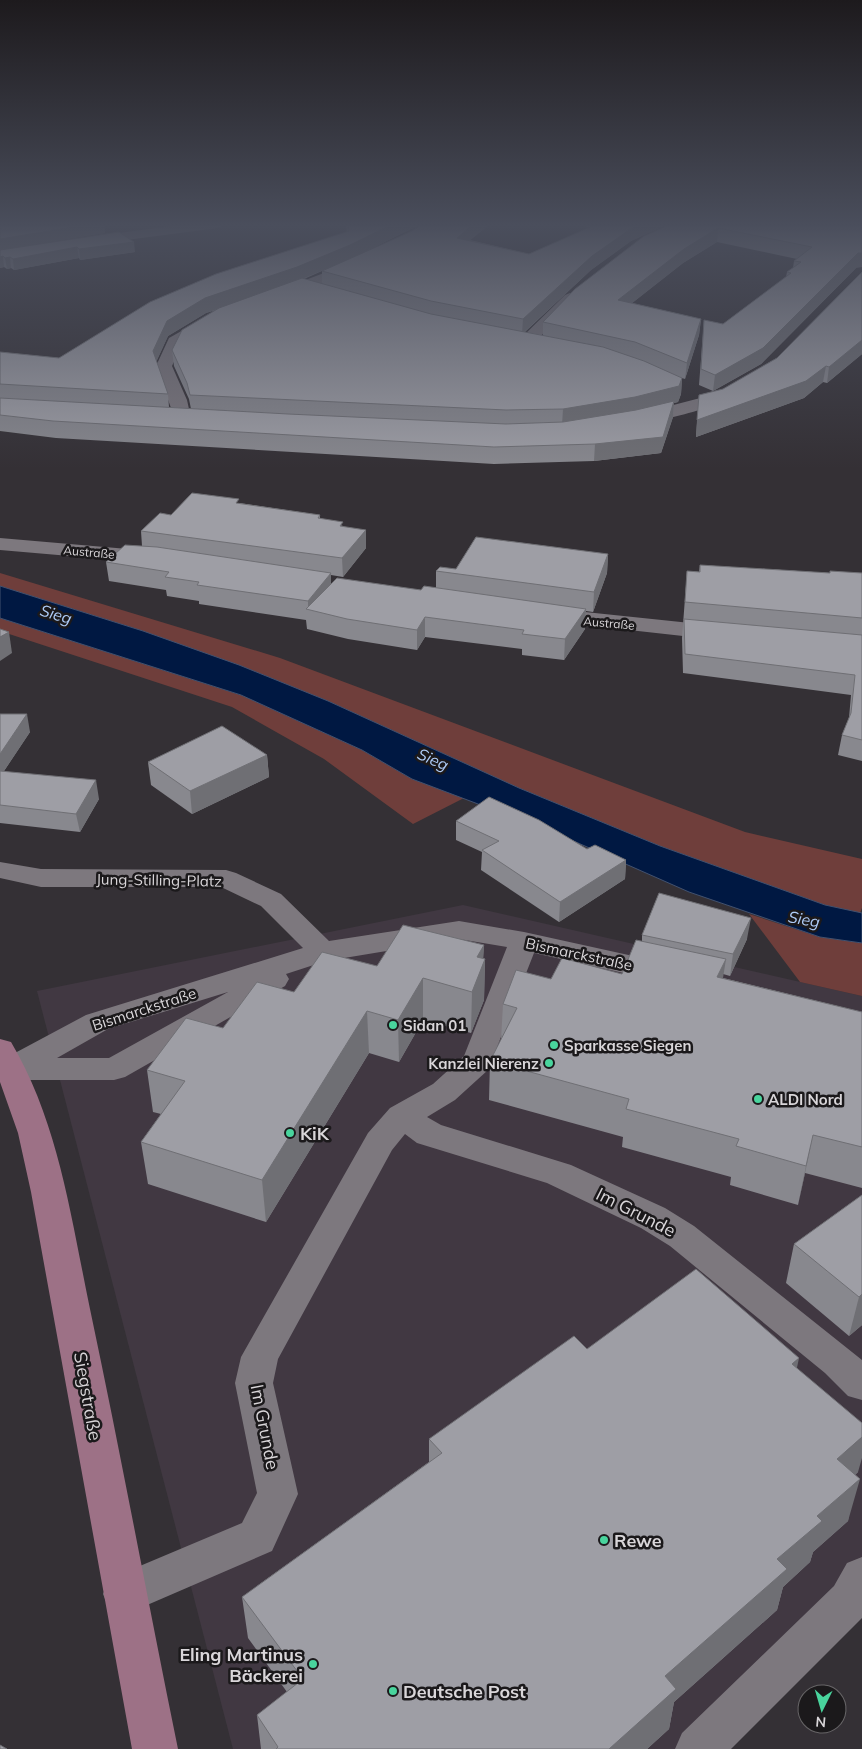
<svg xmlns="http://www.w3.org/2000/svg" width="862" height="1749" font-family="Mulish,sans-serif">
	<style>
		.built { fill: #413842 }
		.green { fill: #6f3e3b }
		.water { fill: #001842; stroke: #41516f }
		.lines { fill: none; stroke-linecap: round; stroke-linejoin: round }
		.street { fill: #7d787e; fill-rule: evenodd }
		.primary { fill: #9d7186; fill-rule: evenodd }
		.wall { fill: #88888e; fill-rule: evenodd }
		.shaded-wall { fill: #6f6f74 }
		.building { fill: #9e9ea5; stroke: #6f6f74 }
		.poi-dot { fill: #49d49d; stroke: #1b191b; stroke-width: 2 }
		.labels { text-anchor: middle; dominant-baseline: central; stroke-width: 5; stroke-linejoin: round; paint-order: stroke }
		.far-street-label { font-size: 12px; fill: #d9d6d9; stroke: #1b191b }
		.street-label { font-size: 15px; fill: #d9d6d9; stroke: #1b191b }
		.poi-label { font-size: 15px; font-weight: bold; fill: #d9d6d9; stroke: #1b191b; text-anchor: start }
		.water-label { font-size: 16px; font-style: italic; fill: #aeccf8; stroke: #1b191b }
		.near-poi-label { font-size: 18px; font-weight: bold; fill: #d9d6d9; stroke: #1b191b; text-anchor: start }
		.near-street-label { font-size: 18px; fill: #d9d6d9; stroke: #1b191b }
	</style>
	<rect width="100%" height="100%" fill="#343035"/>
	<path class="built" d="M 463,905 L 862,996 L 862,1603 L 721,1749 L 233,1749 L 37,991 Z"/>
	<g class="green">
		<path d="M 0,573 L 280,658 L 745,832 L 862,859 L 862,908 L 860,913 L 825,905 L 660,846 L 519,788 L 328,701 L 143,631 L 0,586 Z"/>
		<path d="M 0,618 L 244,696 L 362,750 L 412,779 L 464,798 L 413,824 L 324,759 L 232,707 L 0,631 Z"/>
		<path d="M 749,914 L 820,937 L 862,943 L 862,996 L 800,982 Z"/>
	</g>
	<path class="water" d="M 0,586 L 143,631 L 239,665 L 328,701 L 519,788 L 660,846 L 825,905 L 862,913 L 862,943 L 820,937 L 689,892 L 560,835 L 412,779 L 362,750 L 241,695 L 0,618 Z"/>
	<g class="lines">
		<g class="street">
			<path d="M 187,224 L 225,224 L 218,228 L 88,245 L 81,241 L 88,237 Z"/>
			<path d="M 358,260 L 363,261 L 365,264 L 363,267 L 284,298 L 274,298 L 271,295 L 274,292 Z"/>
			<path d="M 570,293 L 575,295 L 578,298 L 575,301 L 533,344 L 521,344 L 519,341 L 521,338 L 565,295 Z"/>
			<path d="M 208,316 L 214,318 L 216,321 L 214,324 L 182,344 L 172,366 L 187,400 L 191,418 L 188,422 L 182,423 L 176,422 L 156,366 L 169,338 Z"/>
			<path d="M 732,385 L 738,386 L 741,390 C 729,407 659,420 637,425 L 631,424 L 628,420 L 631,416 L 708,396 Z"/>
			<path d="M 0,538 L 151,551 L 158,553 L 161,557 L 158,561 L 151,563 L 0,550 Z"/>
			<path d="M 547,608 L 719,626 L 727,628 L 730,633 L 727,638 L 719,640 L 539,620 L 536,615 L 539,610 Z"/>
			<path d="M 0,862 L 41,869 L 226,870 L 236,873 L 281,894 L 329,941 L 459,921 L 524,932 L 674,965 L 679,972 L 674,979 L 664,982 L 534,953 L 488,1070 L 455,1100 L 427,1117 L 441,1125 L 571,1165 L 665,1208 L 694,1226 L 862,1360 L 862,1400 L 848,1396 L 825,1373 L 670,1246 L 641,1228 L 547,1183 L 417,1143 L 405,1134 L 392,1150 L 278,1359 L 273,1383 L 298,1494 L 272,1551 L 124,1615 L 109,1609 L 103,1594 L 109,1579 L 242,1523 L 257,1493 L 235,1383 L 241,1357 L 368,1133 L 390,1108 L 433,1084 L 464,1056 L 507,947 L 459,939 L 326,961 L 286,974 L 289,979 L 285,986 L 125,1077 L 114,1080 L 11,1080 L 0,1077 L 0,1061 L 86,1015 L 303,948 L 261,906 L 221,887 L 41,887 L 0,878 ZM 228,992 L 109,1058 L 57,1058 L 108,1029 Z"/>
			<path d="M 862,1557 L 862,1618 L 731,1749 L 675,1749 L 682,1733 L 834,1586 L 847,1563 Z"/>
		</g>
		<path class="primary" d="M 0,1039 L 11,1042 C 59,1123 71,1218 90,1309 C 121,1455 148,1602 178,1749 L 132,1749 L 31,1192 L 18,1133 L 0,1082 Z"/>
	</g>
	<g class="wall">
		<path d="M 0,224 L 104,224 L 105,233 L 5,249 L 119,232 L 135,252 L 80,260 L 79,258 L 14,270 L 11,268 L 7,269 L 4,267 L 0,268 Z"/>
		<path d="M 313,224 L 338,224 L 322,226 Z"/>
		<path d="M 345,224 L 421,224 L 367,251 L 412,231 L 423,224 L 490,224 L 470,240 L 529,254 L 589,228 L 581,224 L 668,224 L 631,241 L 591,270 L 525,332 L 543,335 L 543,322 L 671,224 L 862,224 L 856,268 L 761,364 L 713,391 L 699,385 L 704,320 L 723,324 L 786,277 L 787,272 L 793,268 L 794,261 L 797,259 L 717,242 L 683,263 L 632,303 L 701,319 L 699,335 L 685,379 L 682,378 L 681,394 L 678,402 L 674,403 L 673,417 L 661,453 L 594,461 L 494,464 L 56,438 L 0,431 L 0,352 L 59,358 L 347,232 ZM 322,271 L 322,284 L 304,279 ZM 213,311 L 172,350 L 174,366 L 189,399 L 191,409 L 169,407 L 168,394 L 156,362 L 168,336 L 206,313 Z"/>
		<path d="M 862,272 L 862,354 L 827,383 L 823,382 L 804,398 L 696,437 L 699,395 L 723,389 L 777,358 Z"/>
		<path d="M 239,503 L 320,515 L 320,518 L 343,526 L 366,548 L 343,577 L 331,575 L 331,583 L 421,590 L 436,588 L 436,571 L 608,554 L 607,573 L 593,612 L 586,611 L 585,629 L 564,660 L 522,655 L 522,649 L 425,637 L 417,650 L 348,639 L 307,629 L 306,620 L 199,604 L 199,601 L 167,596 L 166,590 L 109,581 L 106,562 L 142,546 L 141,531 L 171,515 Z"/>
		<path d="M 700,565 L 829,573 L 862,573 L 862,761 L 838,755 L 842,735 L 849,718 L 851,695 L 683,673 L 682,638 L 687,571 L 699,572 Z"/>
		<path d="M 0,714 L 30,732 L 4,771 L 99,799 L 80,832 L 0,823 Z"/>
		<path d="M 267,755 L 269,777 L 192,814 L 151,785 L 148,762 Z"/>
		<path d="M 456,821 L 587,849 L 626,860 L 625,879 L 559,922 L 481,870 L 482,852 L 456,840 Z"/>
		<path d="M 642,935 L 747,939 L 730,976 L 723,974 L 723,978 L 862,1012 L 862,1188 L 805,1173 L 798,1205 L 730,1185 L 731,1177 L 622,1147 L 623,1137 L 489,1100 L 490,1061 L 501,1040 L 503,1004 L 551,979 L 622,974 L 642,941 Z"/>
		<path d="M 484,945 L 483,958 L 485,959 L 484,1000 L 471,1033 L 423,1020 L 399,1062 L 369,1053 L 266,1222 L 148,1184 L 141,1142 L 161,1114 L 153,1112 L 147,1070 L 223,1028 L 294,992 L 377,966 Z"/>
		<path d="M 862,1195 L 862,1325 L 849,1336 L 786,1283 L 794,1244 Z"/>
		<path d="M 587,1349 L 797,1368 L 858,1472 L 855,1475 L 848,1521 L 813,1552 L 810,1562 L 783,1587 L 777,1610 L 674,1702 L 669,1729 L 647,1749 L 261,1749 L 257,1715 L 287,1692 L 248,1638 L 242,1597 L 429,1462 L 429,1439 Z"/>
	</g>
	<g class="shaded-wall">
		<path d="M 93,224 L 104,224 L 105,233 L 0,250 L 0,239 Z"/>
		<path d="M 322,224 L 338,224 L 322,226 Z"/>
		<path d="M 393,224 L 421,224 L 350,259 L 297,281 L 206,313 L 168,336 L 154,367 L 153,351 L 167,321 L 205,298 Z"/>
		<path d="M 474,224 L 490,224 L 457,251 L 457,238 Z"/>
		<path d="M 640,224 L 668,224 L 631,241 L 591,270 L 522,334 L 523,319 L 592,256 L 632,228 Z"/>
		<path d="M 718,228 L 717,242 L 683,263 L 617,315 L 618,300 L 684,249 Z"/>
		<path d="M 134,242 L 135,252 L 80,260 L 79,249 Z"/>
		<path d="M 77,247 L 79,258 L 14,270 L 13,259 Z"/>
		<path d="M 858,253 L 862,253 L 862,267 L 856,268 L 761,364 L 713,391 L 715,375 Z"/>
		<path d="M 3,256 L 4,267 L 0,268 L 0,257 Z"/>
		<path d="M 10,257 L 11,268 L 7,269 L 5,258 Z"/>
		<path d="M 701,319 L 699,335 L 685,379 L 687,363 Z"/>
		<path d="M 862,340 L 862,354 L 827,383 L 829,367 Z"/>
		<path d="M 826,366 L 823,382 L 804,398 L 696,437 L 697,420 Z"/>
		<path d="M 682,378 L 681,394 L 678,402 L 674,403 L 673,417 L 661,453 L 594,461 L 595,444 L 562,425 L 563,409 Z"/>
		<path d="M 366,530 L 366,548 L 343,577 L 342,558 Z"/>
		<path d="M 608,554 L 607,573 L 593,612 L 594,592 Z"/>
		<path d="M 331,573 L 331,592 L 308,610 L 308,601 Z"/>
		<path d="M 586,609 L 585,629 L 564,660 L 565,639 Z"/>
		<path d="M 425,617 L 425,637 L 417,650 L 417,630 Z"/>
		<path d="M 9,632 L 12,653 L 0,661 L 0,637 Z"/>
		<path d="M 27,714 L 30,732 L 0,777 L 0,754 Z"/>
		<path d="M 267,755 L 269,777 L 192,814 L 190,791 Z"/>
		<path d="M 96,780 L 99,799 L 80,832 L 76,814 Z"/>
		<path d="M 626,860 L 625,879 L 559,922 L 560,902 Z"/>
		<path d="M 751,918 L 747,939 L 730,976 L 733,954 Z"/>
		<path d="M 484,945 L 483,963 L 485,959 L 484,1000 L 471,1033 L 472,992 L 477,957 Z"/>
		<path d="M 726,959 L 720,997 L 717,977 Z"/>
		<path d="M 423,978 L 423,1020 L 399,1062 L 398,1020 Z"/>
		<path d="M 367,1011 L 369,1053 L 266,1222 L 262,1180 Z"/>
		<path d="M 813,1135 L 805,1173 L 798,1205 L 806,1166 Z"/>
		<path d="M 862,1294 L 862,1325 L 849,1336 L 859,1297 Z"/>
		<path d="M 799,1358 L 790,1401 L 792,1364 Z"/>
		<path d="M 862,1437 L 862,1458 L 858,1472 L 825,1501 L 837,1459 Z"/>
		<path d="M 860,1479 L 848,1521 L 813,1552 L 810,1562 L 783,1587 L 777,1610 L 674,1702 L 669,1729 L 647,1749 L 609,1749 L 665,1676 L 817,1516 Z"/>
	</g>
	<g class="building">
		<path d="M 0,224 L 93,224 L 0,239 Z"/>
		<path d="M 348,224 L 393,224 L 350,245 L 297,267 L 205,298 L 167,321 L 153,351 L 168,394 L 0,384 L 0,352 L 59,358 L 150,302 L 216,274 L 349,231 Z"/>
		<path d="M 423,224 L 474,224 L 457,238 L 529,254 L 597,224 L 640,224 L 632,228 L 592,256 L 523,319 L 431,301 L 322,271 L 412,231 Z"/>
		<path d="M 671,224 L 862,224 L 862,253 L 858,253 L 763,348 L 715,375 L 701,369 L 704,320 L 723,324 L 791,273 L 787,272 L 801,262 L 794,261 L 812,247 L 718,228 L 684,249 L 618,300 L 701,319 L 687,363 L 635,342 L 543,322 L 575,289 L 644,236 Z"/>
		<path d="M 119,232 L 134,242 L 79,249 L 77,247 L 13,259 L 10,257 L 5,258 L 3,256 L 0,257 L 0,250 Z"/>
		<path d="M 862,272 L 862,340 L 829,367 L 826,366 L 806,381 L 697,420 L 699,395 L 723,389 L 777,358 Z"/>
		<path d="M 302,278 L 431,314 L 603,347 L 644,361 L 682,378 L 679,386 L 635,397 L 563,409 L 506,410 L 190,395 L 187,383 L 172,350 L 182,330 L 219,308 Z"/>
		<path d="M 0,398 L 288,414 L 506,424 L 563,422 L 636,410 L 674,401 L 663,437 L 595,444 L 494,447 L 53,421 L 0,415 Z"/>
		<path d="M 192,493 L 239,499 L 236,503 L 320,515 L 318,518 L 343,522 L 340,526 L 366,530 L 342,558 L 141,531 L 160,513 L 171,515 Z"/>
		<path d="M 476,537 L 608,554 L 594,592 L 436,571 L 440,567 L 456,569 Z"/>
		<path d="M 125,545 L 157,547 L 331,573 L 308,601 L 197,585 L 199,582 L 165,577 L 169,572 L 106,562 Z"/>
		<path d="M 700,565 L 830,573 L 830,571 L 862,573 L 862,618 L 685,602 L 687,571 L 700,572 Z"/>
		<path d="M 337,578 L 421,590 L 424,586 L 586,609 L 565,639 L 522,634 L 524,630 L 425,617 L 417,630 L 347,619 L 306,609 Z"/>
		<path d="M 684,619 L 862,635 L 862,740 L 842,735 L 851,713 L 855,675 L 685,654 Z"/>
		<path d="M 0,629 L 9,632 L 0,637 Z"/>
		<path d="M 0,714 L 27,714 L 0,754 Z"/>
		<path d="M 222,726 L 267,755 L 190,791 L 148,762 Z"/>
		<path d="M 0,771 L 96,780 L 76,814 L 0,805 Z"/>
		<path d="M 489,797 L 539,820 L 587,849 L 595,845 L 626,860 L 560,902 L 482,850 L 499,841 L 456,821 Z"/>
		<path d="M 659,893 L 751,918 L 733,954 L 642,935 Z"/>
		<path d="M 403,925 L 484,945 L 477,957 L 485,959 L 472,992 L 423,978 L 398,1020 L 367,1011 L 262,1180 L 141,1142 L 185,1081 L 147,1070 L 186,1018 L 223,1028 L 257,982 L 294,992 L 322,952 L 377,966 Z"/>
		<path d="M 636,940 L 726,959 L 717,977 L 862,1012 L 862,1147 L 813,1135 L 806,1166 L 736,1146 L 739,1139 L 626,1109 L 629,1099 L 490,1061 L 517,1008 L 503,1004 L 516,970 L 551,979 L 562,958 L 622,974 Z"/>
		<path d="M 862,1195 L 862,1294 L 859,1297 L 794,1244 Z"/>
		<path d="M 696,1269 L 799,1358 L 792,1364 L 862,1423 L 862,1437 L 837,1459 L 860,1479 L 817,1516 L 822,1521 L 777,1559 L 787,1569 L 665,1676 L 676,1689 L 609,1749 L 276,1749 L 278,1747 L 257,1715 L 303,1679 L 242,1597 L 442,1453 L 429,1439 L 574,1336 L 587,1349 Z"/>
		<path d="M 0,1745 L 7,1749 L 0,1749 Z"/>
	</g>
	<linearGradient id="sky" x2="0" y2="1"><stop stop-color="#1d1a1d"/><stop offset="0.48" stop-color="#4a4e5c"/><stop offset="1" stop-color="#4a4e5c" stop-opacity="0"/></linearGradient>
	<rect width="862" height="469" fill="url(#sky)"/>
	<g class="poi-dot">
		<circle cx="393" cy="1025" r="5"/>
		<circle cx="554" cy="1045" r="5"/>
		<circle cx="549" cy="1063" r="5"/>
		<circle cx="758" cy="1099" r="5"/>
		<circle cx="290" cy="1133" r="5"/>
		<circle cx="604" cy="1540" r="5"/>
		<circle cx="313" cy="1664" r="5"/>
		<circle cx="393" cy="1691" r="5"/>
	</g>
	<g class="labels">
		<g class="far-street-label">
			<text transform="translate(89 552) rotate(5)">Austraße</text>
			<text transform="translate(609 623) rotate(5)">Austraße</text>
		</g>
		<g class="street-label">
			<text transform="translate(159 880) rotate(1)">Jung-Stilling-Platz</text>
			<text transform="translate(579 954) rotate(12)">Bismarckstraße</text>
			<text transform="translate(144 1009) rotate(-18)">Bismarckstraße</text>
		</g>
		<g class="poi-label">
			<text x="403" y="1025">Sidan 01</text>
			<text x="564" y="1045">Sparkasse Siegen</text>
			<text x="539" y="1063" text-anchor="end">Kanzlei Nierenz</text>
			<text x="768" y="1099">ALDI Nord</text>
		</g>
		<g class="water-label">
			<text transform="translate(56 614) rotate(17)">Sieg</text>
			<text transform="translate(433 759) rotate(24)">Sieg</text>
			<text transform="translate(804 919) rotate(10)">Sieg</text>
		</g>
		<g class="near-poi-label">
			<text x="300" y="1133">KiK</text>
			<text x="614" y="1540">Rewe</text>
			<text x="303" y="1654" text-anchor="end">Eling Martinus<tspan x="303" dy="21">Bäckerei</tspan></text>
			<text x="403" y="1691">Deutsche Post</text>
		</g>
		<g class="near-street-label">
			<text transform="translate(636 1212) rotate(27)">Im Grunde</text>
			<text transform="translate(88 1396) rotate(80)">Siegstraße</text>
			<text transform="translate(265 1427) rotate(79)">Im Grunde</text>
		</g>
	</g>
	<g transform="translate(822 1709) rotate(185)"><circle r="24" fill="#1b191b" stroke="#676567"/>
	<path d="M0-4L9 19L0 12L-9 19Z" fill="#49d49d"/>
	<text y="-8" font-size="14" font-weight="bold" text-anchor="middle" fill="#d9d6d9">N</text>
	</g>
</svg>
